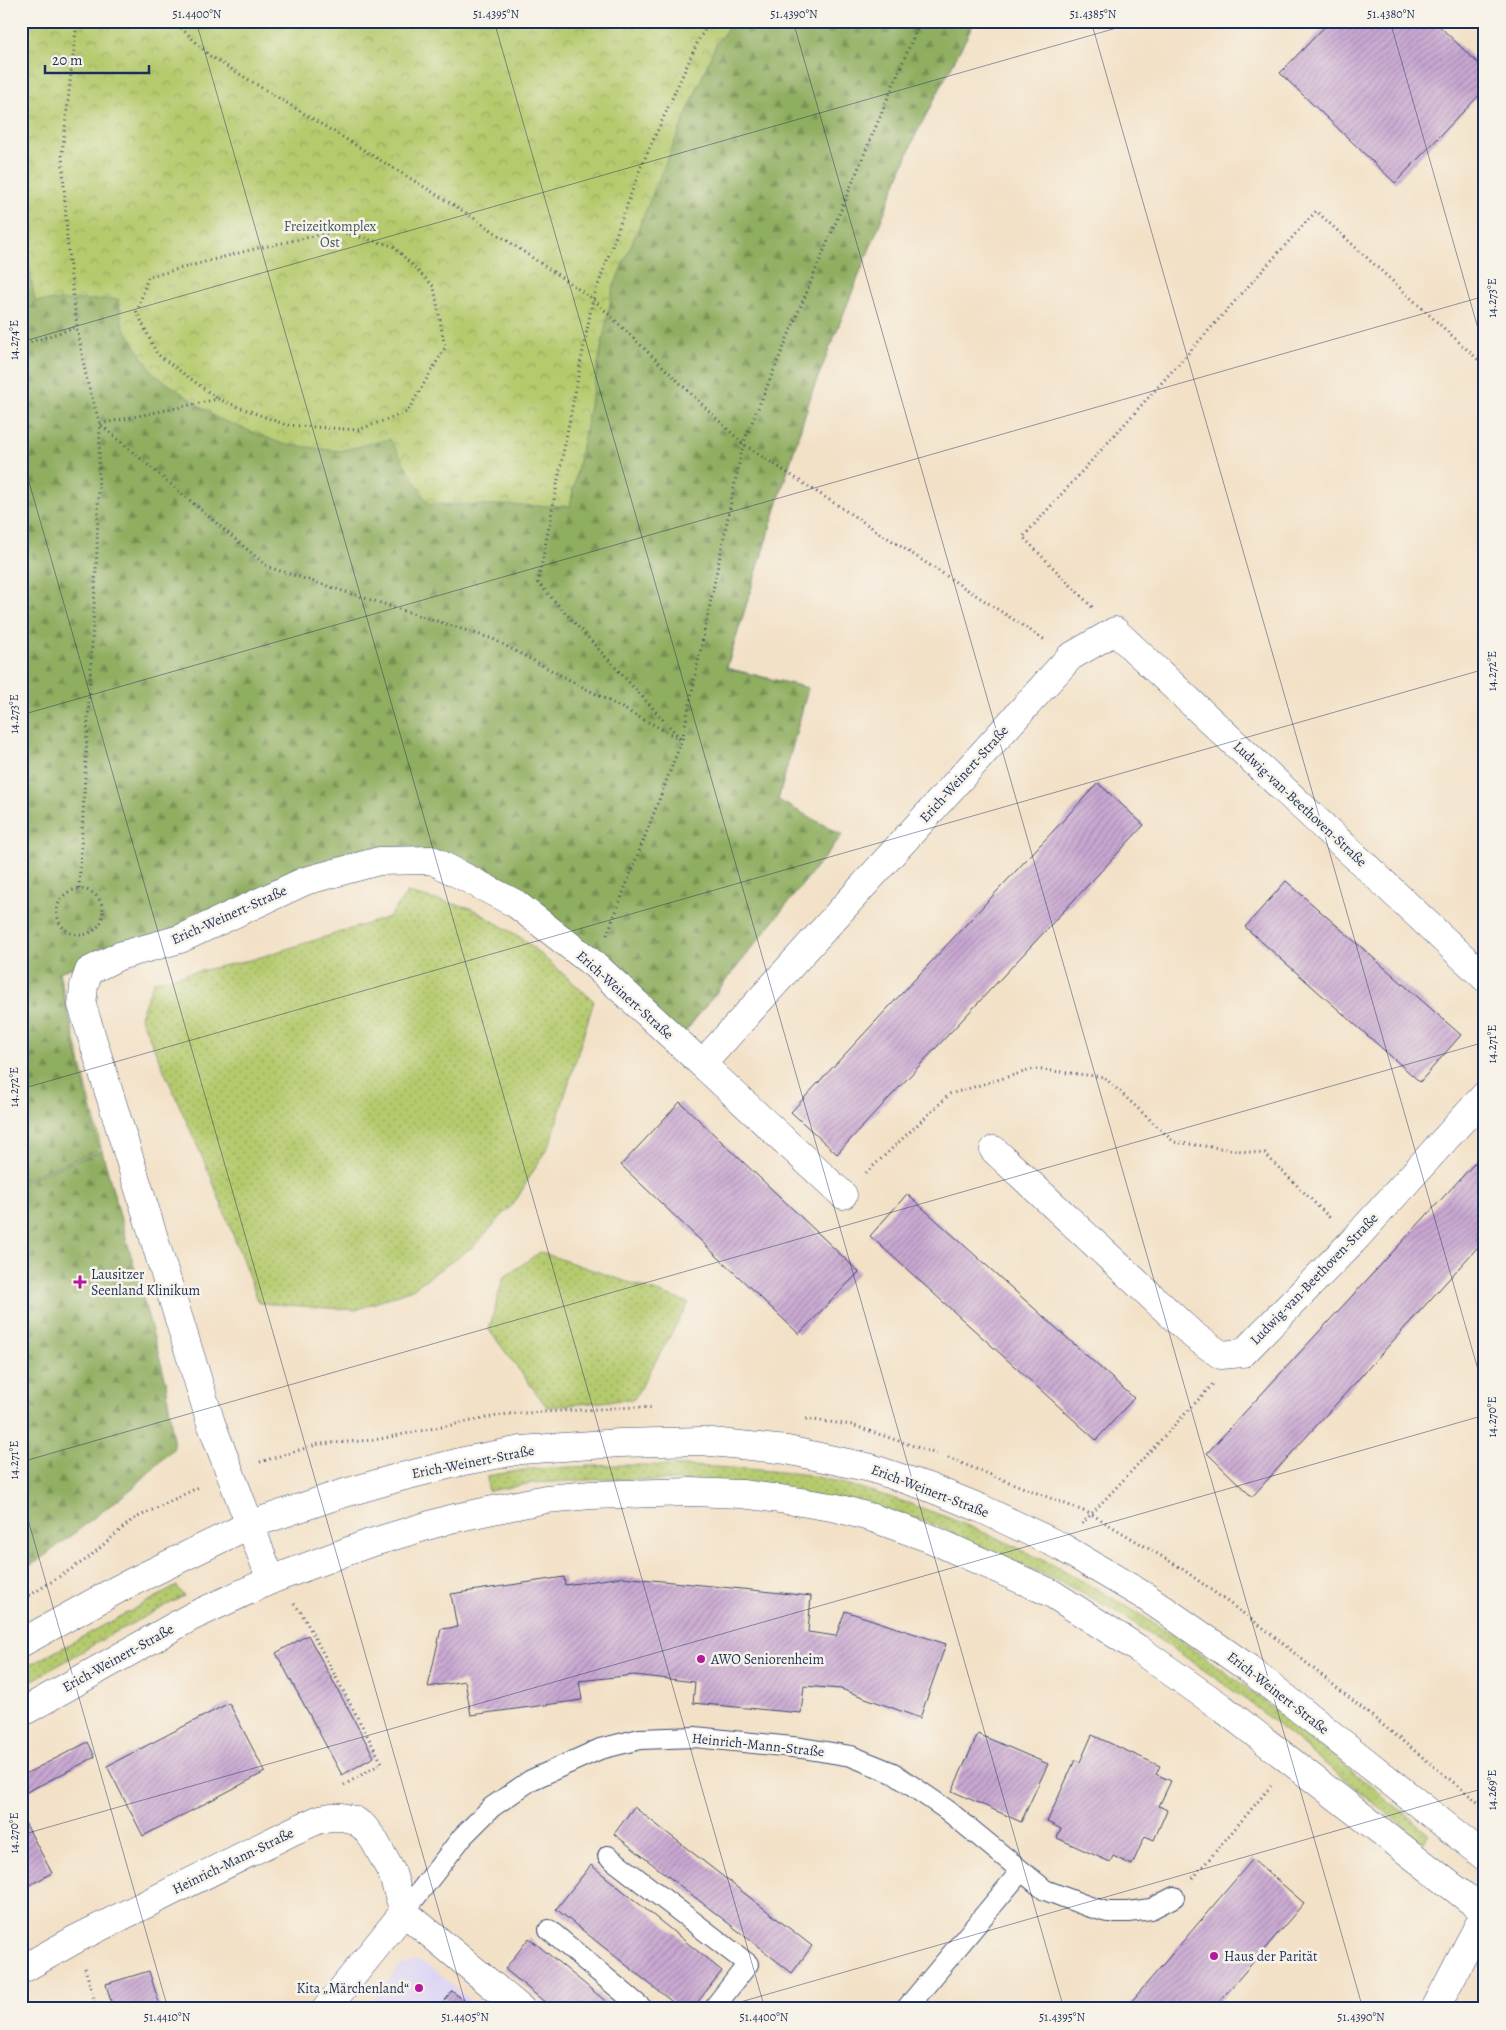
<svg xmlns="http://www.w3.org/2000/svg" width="1506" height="2030" font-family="Alegreya,serif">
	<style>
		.built { fill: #ded5f5 }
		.grass { fill: url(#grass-dots); stroke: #687c66 }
		.forest { fill: url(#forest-firs); stroke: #566e5f }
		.park { fill: url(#park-crowns); stroke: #687c66 }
		.building { fill: url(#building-hatch) }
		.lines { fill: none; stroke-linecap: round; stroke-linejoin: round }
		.service-casing { stroke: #3b4a6e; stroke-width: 22 }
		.minor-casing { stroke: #3b4a6e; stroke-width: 29 }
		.tertiary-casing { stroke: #3b4a6e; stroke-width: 29 }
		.path { stroke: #3b4a6e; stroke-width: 3; stroke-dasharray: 1 4; stroke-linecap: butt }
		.service { stroke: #fff; stroke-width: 20 }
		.minor { stroke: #fff; stroke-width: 28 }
		.tertiary { stroke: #fff; stroke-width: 28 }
		.ticks { fill: none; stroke: #1b2f5e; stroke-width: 1; stroke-opacity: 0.45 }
		.poi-dot { fill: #b5179e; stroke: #f7f3e8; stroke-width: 2 }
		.labels { text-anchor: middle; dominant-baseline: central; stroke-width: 5; stroke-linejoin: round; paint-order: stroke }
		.park-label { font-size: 14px; fill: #425662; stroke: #f7f3e8 }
		.street-label { font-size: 14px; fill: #1b2f5e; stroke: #f7f3e8 }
		.poi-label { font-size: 14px; fill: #1b2f5e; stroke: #f7f3e8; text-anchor: start }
		.neatline { fill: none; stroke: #1b2f5e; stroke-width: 2 }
		.ticks-label { font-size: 12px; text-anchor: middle; fill: #1b2f5e }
	</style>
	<defs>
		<pattern id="grass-dots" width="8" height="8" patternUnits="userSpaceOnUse" patternTransform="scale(1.25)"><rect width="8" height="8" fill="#b5ca6d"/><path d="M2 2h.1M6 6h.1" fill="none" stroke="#92a45d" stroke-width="1.8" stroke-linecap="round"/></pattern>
		<pattern id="forest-firs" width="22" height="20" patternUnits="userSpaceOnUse" patternTransform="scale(1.25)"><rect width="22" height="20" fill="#90ae60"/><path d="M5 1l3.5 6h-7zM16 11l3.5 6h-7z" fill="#758e52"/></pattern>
		<pattern id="park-crowns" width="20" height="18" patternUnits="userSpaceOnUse" patternTransform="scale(1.25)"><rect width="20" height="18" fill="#b5ca6d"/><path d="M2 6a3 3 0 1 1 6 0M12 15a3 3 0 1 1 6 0" fill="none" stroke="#92a45d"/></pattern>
		<pattern id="building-hatch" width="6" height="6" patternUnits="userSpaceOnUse" patternTransform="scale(1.25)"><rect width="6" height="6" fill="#c9a7d1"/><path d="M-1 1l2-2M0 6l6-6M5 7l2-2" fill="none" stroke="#a288ad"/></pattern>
	</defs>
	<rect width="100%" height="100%" fill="#f7f3e8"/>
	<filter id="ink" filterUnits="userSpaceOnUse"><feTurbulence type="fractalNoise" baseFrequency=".02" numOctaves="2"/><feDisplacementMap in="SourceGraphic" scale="10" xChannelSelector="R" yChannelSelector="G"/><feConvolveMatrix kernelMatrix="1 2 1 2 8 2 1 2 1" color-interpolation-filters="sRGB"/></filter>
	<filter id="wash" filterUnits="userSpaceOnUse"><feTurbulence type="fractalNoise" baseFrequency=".0096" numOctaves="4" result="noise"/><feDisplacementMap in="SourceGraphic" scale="20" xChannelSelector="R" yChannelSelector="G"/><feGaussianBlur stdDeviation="1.12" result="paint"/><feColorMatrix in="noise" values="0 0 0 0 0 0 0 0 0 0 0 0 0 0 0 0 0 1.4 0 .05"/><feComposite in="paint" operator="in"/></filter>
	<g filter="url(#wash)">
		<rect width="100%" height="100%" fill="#f3e1c7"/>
		<path class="built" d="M 415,1961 L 429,1965 L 480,2009 L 366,2009 L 398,1967 Z"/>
		<g class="grass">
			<path d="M 407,893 L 471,908 L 523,939 L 594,1001 L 550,1143 L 515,1202 L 474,1246 L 412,1289 L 356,1310 L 259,1303 L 211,1177 L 140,1016 L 154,981 L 254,959 L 389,917 Z"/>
			<path d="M 540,1252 L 689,1303 L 634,1399 L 547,1407 L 489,1330 L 503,1278 Z"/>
			<path d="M 614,1465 C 666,1465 719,1466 771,1471 C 786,1473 802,1473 817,1477 C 977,1514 1131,1598 1260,1698 C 1318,1742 1373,1789 1430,1834 L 1423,1843 L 1253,1705 L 1184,1656 L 1117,1612 L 1067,1585 L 930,1523 L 857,1501 L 683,1481 L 607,1479 L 534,1483 L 488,1491 L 487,1476 L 530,1469 Z"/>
			<path d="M 177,1586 L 184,1596 L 112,1634 L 21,1687 L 21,1670 Z"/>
		</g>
		<g class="forest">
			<path d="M 733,21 L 975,21 L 915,136 L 812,392 L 726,668 L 808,688 L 778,800 L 842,835 L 677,1041 L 596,966 L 432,859 L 379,860 L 114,954 L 58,972 L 99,1150 L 21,1180 L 21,217 L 24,230 L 118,299 L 123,326 L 339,451 L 390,438 L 570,506 L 613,288 L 716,44 Z"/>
			<path d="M 102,1151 L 166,1381 L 174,1448 L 134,1487 L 38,1561 L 21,1570 L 21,1182 Z"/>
		</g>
		<g class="park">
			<path d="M 21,21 L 733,21 L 716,44 L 613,288 L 570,506 L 428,504 L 390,439 L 339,451 L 283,444 L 217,418 L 153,373 L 123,326 L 118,299 L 35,301 L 21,217 Z"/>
			<path d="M 975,21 L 915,136 L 812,392 L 727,668 L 808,688 L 778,800 L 842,835 L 677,1041 L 596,966 L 516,904 L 432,859 L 379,860 L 304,881 L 180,939 L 114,954 L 59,972 L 102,1151 L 21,1182 L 21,1180 L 99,1150 L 58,972 L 114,954 L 180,938 L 305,880 L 379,860 L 432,859 L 516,904 L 596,966 L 678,1041 L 842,835 L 778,800 L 808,688 L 726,669 L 812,392 L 915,136 Z"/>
		</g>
		<g id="blocks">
			<g class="building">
				<path d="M 1330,21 L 1434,21 L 1485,70 L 1485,89 L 1395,183 L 1280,73 Z"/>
				<path d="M 1098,783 L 1144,825 L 837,1154 L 791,1112 Z"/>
				<path d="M 1286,881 L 1461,1035 L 1420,1082 L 1245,927 Z"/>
				<path d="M 680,1102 L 859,1272 L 799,1334 L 621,1165 Z"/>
				<path d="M 1485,1152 L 1485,1239 L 1252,1497 L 1207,1453 Z"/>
				<path d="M 907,1194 L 1134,1398 L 1096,1440 L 870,1236 Z"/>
				<path d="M 564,1577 L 565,1585 L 622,1577 L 811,1596 L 808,1632 L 836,1636 L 845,1611 L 946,1644 L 920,1718 L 841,1689 L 804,1686 L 801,1713 L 693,1703 L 695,1682 L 634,1675 L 579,1681 L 582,1700 L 471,1715 L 465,1681 L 428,1687 L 441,1629 L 457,1627 L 451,1594 Z"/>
				<path d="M 308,1635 L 374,1757 L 342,1775 L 276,1653 Z"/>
				<path d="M 229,1703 L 265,1772 L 143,1836 L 107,1766 Z"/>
				<path d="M 978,1734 L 1048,1764 L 1021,1822 L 952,1791 Z"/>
				<path d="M 1092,1735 L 1160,1766 L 1156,1774 L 1171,1781 L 1159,1806 L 1167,1810 L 1154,1840 L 1145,1836 L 1132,1865 L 1113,1856 L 1110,1862 L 1057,1838 L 1061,1829 L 1047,1822 L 1075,1760 L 1080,1762 Z"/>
				<path d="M 88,1742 L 95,1757 L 21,1795 L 21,1776 Z"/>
				<path d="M 634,1807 L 812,1946 L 792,1973 L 614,1834 Z"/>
				<path d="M 21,1815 L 52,1873 L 21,1890 Z"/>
				<path d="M 1253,1859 L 1304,1903 L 1213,2009 L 1125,2009 Z"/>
				<path d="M 591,1865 L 722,1971 L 692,2009 L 681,2009 L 556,1909 Z"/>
				<path d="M 529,1938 L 615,2009 L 553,2009 L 505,1969 Z"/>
				<path d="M 149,1971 L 161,2009 L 113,2009 L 106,1984 Z"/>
				<path d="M 452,1991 L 474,2009 L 438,2009 Z"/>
			</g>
		</g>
	</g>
	<g filter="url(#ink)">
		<use href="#blocks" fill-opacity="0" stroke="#3b4a6e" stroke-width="1"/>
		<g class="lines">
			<g class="service-casing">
				<g id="service">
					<path d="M 608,1856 L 748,1964 L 713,2009"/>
					<path d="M 404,1912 L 463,1836 L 492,1807 L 531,1780 L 600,1749 L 640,1739 L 695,1737 L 802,1748 L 851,1756 L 893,1773 L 947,1810 L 1045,1890 L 1087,1906 L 1107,1912 L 1128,1912 L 1151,1909 L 1174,1897"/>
					<path d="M 549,1930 L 643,2009"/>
					<path d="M 906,2009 L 1021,1871"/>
				</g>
			</g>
			<g class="minor-casing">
				<g id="minor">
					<path d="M 702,1064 L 843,1195"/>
					<path d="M 994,1150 L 1193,1335 L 1221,1355 L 1243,1353 L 1353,1241 L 1485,1095"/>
					<path d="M 271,1580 L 211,1423 L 82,1005 L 84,986 L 89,971 L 119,956 L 180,939 L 305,881 L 379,861 L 432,860 L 516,904 L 596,966 L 702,1064 L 1070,657 L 1115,631 L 1485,978"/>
					<path d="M 21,1970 L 76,1939 L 293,1831 L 320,1819 L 331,1817 L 342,1817 L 354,1820 L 364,1827 L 374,1840 L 392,1873 L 404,1912 L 521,2009"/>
					<path d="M 326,2009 L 404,1912"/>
					<path d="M 1435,2009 L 1485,1913"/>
				</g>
			</g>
			<g class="tertiary-casing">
				<g id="tertiary">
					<path d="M 21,1643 L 120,1588 L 249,1525 L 338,1495 L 397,1478 L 464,1461 L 521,1450 L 620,1443 L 702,1441 L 787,1450 L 871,1468 L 928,1487 L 980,1508 L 1060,1546 L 1146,1597 L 1248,1668 L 1485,1857"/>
					<path d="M 21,1713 L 191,1617 L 271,1580 L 367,1544 L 450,1519 L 546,1499 L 591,1495 L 691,1492 L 742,1494 L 795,1501 L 837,1508 L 873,1518 L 929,1538 L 1051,1593 L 1137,1648 L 1221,1707 L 1485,1912"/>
				</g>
			</g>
			<g class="path">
				<path d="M 77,21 L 62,154 L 68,251 L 77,327 L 87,381 L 100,424 L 268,567 L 493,639 L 682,740"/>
				<path d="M 174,21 L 210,56 L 465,212 L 593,299 L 743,444 L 1045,640"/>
				<path d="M 21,345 L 77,327"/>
				<path d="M 1092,607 L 1023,537 L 1316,211 L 1485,366"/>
				<path d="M 680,738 L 538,583 L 593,299 L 640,169 L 700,37 L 711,21"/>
				<path d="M 79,888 L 97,550 L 100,424 L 218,399 L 286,425 L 358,430 L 407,412 L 445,348 L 434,287 L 393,246 L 338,231 L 254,249 L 148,277 L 137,312 L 157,354 L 218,399"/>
				<circle cx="80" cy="912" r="23"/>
				<path d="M 607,935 L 682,740 L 743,444 L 920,21"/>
				<path d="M 866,1173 L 950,1094 L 1034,1069 L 1104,1077 L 1174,1142 L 1265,1154 L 1331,1219"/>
				<path d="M 806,1419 L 852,1425 L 940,1455"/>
				<path d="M 948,1458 L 1091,1514 L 1181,1568 L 1266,1630 L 1485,1808"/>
				<path d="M 260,1462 L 319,1444 L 374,1440 L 507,1414 L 634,1407 L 653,1408"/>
				<path d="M 1082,1524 L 1213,1384"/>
				<path d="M 21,1601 L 87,1559 L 132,1520 L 201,1486"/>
				<path d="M 294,1604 L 301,1612 L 382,1763 L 344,1785"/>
				<path d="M 1193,1878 L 1271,1786"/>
				<path d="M 85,1968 L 97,2009"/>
			</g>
			<use href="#service" class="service"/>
			<use href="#minor" class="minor"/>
			<use href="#tertiary" class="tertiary"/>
		</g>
	</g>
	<path class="ticks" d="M 196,21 L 765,2009M 494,21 L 1064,2009M 793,21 L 1363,2009M 1091,21 L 1485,1394M 1390,21 L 1485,353M 21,342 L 1141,21M 21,454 L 467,2009M 21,715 L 1485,296M 21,1089 L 1485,669M 21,1462 L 1485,1042M 21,1495 L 168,2009M 21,1835 L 1485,1415M 716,2009 L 1485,1788"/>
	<g class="poi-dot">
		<path d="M77.5 1274.5h5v5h5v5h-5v5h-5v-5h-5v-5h5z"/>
		<circle cx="701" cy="1659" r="5"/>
		<circle cx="1214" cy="1956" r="5"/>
		<circle cx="419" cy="1988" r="5"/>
	</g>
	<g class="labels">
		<g class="park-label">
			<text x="330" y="226">Freizeitkomplex<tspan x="330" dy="16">Ost</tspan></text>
		</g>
		<g class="street-label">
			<text transform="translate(964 774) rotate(-48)">Erich-Weinert-Straße</text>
			<text transform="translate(1300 804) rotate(43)">Ludwig-van-Beethoven-Straße</text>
			<text transform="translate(229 915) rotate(-24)">Erich-Weinert-Straße</text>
			<text transform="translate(625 995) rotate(42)">Erich-Weinert-Straße</text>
			<text transform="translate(1314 1279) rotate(-46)">Ludwig-van-Beethoven-Straße</text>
			<text transform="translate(473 1462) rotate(-11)">Erich-Weinert-Straße</text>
			<text transform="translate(930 1491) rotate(21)">Erich-Weinert-Straße</text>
			<text transform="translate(118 1658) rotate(-29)">Erich-Weinert-Straße</text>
			<text transform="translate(1278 1693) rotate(38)">Erich-Weinert-Straße</text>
			<text transform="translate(758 1745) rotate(6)">Heinrich-Mann-Straße</text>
			<text transform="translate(233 1861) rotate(-26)">Heinrich-Mann-Straße</text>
		</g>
		<g class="poi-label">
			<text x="91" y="1274">Lausitzer<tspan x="91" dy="16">Seenland Klinikum</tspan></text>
			<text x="711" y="1659">AWO Seniorenheim</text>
			<text x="1224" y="1956">Haus der Parität</text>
			<text x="409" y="1988" text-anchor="end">Kita „Märchenland“</text>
		</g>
	</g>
	<rect width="1506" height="2030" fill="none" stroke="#f7f3e8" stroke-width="55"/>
	<path d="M45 65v8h104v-8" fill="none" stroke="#1b2f5e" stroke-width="2.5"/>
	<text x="52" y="65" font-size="15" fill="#1b2f5e" stroke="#f7f3e8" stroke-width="4" paint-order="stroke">20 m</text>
	<rect x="28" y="28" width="1450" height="1974" class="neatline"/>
	<g class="ticks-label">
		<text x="197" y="18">51.4400°N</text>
		<text x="496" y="18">51.4395°N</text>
		<text x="794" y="18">51.4390°N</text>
		<text x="1093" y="18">51.4385°N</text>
		<text x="1391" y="18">51.4380°N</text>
		<text transform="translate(1492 298) rotate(-90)" y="4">14.273°E</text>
		<text transform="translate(14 340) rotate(-90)" y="4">14.274°E</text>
		<text transform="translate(1492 671) rotate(-90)" y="4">14.272°E</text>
		<text transform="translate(14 714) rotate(-90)" y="4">14.273°E</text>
		<text transform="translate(1492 1044) rotate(-90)" y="4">14.271°E</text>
		<text transform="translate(14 1087) rotate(-90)" y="4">14.272°E</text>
		<text transform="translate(1492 1417) rotate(-90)" y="4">14.270°E</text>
		<text transform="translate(14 1460) rotate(-90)" y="4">14.271°E</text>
		<text transform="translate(1492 1790) rotate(-90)" y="4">14.269°E</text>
		<text transform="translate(14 1833) rotate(-90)" y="4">14.270°E</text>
		<text x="167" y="2021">51.4410°N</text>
		<text x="465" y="2021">51.4405°N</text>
		<text x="764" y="2021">51.4400°N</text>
		<text x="1062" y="2021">51.4395°N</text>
		<text x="1361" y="2021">51.4390°N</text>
	</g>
</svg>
